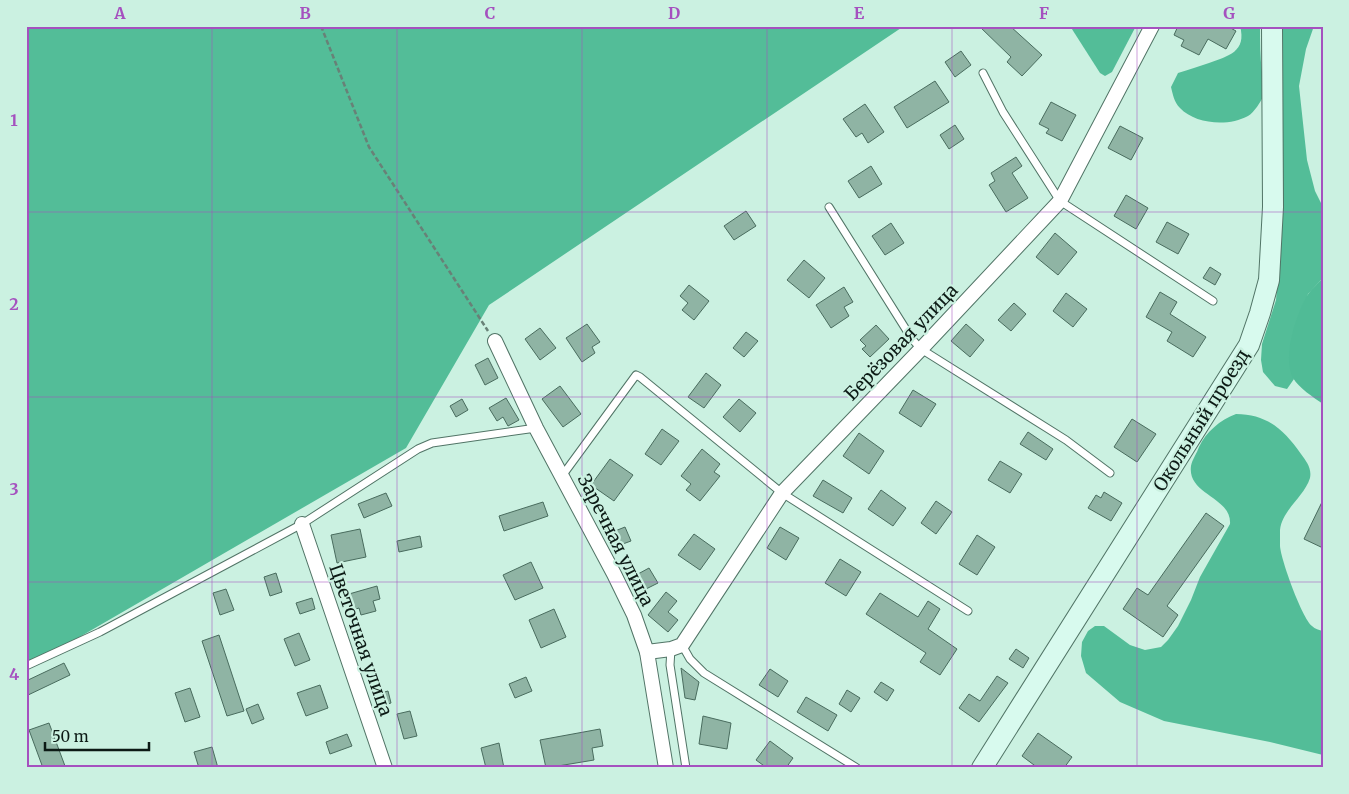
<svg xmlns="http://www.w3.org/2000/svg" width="1349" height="794" font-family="Merriweather,serif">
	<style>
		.forest { fill: #53bd98 }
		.water { fill: #50bb96 }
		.building { fill: #8fb4a4; stroke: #496c5e }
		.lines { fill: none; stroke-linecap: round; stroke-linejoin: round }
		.lane-casing { stroke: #517466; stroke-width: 9 }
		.street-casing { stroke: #517466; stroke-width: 16 }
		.secondary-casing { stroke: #517466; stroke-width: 22 }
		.path { stroke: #688177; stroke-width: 2.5; stroke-dasharray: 5 2.5; stroke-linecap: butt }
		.lane { stroke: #fff; stroke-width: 7 }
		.street { stroke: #fff; stroke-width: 14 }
		.secondary { stroke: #d8faee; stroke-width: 20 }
		.grid { fill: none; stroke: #a551bf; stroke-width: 1; stroke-opacity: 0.55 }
		.labels { text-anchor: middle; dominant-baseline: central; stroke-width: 4.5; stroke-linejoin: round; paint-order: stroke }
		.street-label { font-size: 18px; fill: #0c1a15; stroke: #cbf1e1 }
		.neatline { fill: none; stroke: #a551bf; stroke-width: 2 }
		.grid-label { font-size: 16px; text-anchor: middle; font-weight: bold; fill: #a551bf }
	</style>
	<rect width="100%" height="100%" fill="#cbf1e1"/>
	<g class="forest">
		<path d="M 26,26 L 904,26 L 489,305 L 406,448 L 26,668 Z"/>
		<path d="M 1070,26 L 1136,26 L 1112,72 L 1105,76 L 1100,73 Z"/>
		<path d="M 1240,26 L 1260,26 C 1260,41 1260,57 1262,72 C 1262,79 1266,88 1264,95 C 1261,101 1254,113 1248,116 C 1228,127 1195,124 1180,108 C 1174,102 1173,95 1171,87 L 1178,73 C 1189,70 1199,66 1209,63 C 1228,56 1247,52 1240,26 Z"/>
		<path d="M 1283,26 L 1314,26 L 1306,49 L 1299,86 L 1307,160 L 1315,191 L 1323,207 L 1323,278 L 1308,294 L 1290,367 L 1294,379 L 1287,389 L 1275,386 L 1263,372 L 1261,360 L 1262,344 L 1276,300 L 1280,254 Z"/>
		<path d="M 1236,414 C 1267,414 1284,430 1301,454 C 1306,461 1312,468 1310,478 C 1304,497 1282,510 1280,530 C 1280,535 1280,541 1280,546 C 1281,560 1302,618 1312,626 C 1315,629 1319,630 1323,631 L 1323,755 L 1270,742 L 1164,721 L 1120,702 L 1086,673 L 1081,656 L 1082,642 L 1088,631 L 1095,626 L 1104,626 L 1130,645 L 1145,650 L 1161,647 L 1168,640 L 1178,626 L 1191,600 L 1200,577 L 1230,524 C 1232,497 1187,495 1191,466 C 1192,460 1197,453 1199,447 C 1206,432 1220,420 1236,414 Z"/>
	</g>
	<path class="water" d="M 1323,278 L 1323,404 C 1313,397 1299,388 1293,378 C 1282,357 1296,315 1307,296 C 1311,289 1318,284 1323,278 Z"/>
	<g class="building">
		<path d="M 979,26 L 1010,26 L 1042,55 L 1022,76 L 1007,62 L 1011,57 Z"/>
		<path d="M 1178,26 L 1227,26 L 1236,31 L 1226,49 L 1208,39 L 1199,55 L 1181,46 L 1184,40 L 1174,35 Z"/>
		<path d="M 961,51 L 971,65 L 955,77 L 945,62 Z"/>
		<path d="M 935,81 L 949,102 L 907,128 L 894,107 Z"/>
		<path d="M 1051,102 L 1076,115 L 1062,141 L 1046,133 L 1049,129 L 1039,124 Z"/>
		<path d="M 865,104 L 884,132 L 868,143 L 862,133 L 856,137 L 843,119 Z"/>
		<path d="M 955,125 L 964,139 L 949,149 L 940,135 Z"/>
		<path d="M 1120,126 L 1143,138 L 1131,160 L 1108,148 Z"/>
		<path d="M 1016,157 L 1022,166 L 1012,173 L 1028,198 L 1006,212 L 989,185 L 995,181 L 991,173 Z"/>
		<path d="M 871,166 L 882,184 L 859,198 L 848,181 Z"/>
		<path d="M 1126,195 L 1148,208 L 1136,229 L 1114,216 Z"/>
		<path d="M 746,211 L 756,226 L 734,240 L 724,226 Z"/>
		<path d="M 1167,222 L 1189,234 L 1178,254 L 1156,242 Z"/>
		<path d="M 891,223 L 904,243 L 885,255 L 872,236 Z"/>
		<path d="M 1055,233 L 1077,252 L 1058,275 L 1036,257 Z"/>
		<path d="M 804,260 L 825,278 L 809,298 L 787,280 Z"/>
		<path d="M 1210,267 L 1221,274 L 1215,285 L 1203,278 Z"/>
		<path d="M 689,285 L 709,301 L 694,320 L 682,310 L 688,303 L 680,296 Z"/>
		<path d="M 844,287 L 853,302 L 844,307 L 849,316 L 831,328 L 816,305 Z"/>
		<path d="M 1160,292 L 1177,302 L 1170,314 L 1206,337 L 1193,357 L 1167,341 L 1172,332 L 1146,317 Z"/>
		<path d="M 1066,293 L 1087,309 L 1073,327 L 1053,311 Z"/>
		<path d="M 1014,303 L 1026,314 L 1011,331 L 998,320 Z"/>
		<path d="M 587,324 L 600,342 L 592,347 L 595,353 L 582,362 L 566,338 Z"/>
		<path d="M 966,324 L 984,340 L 970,357 L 951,341 Z"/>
		<path d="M 876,325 L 889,339 L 870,357 L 862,349 L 866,346 L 860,340 Z"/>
		<path d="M 540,328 L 556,348 L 540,360 L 525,339 Z"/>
		<path d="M 746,332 L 758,341 L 744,357 L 733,348 Z"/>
		<path d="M 488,358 L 498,378 L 485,385 L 475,365 Z"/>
		<path d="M 706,373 L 721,385 L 704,408 L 688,397 Z"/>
		<path d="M 560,386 L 581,414 L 563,427 L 542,399 Z"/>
		<path d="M 913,390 L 936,404 L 921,427 L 899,413 Z"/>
		<path d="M 506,398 L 519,420 L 508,426 L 503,417 L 497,421 L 489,408 Z"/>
		<path d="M 462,399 L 468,410 L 456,417 L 450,406 Z"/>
		<path d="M 739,399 L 756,413 L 740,432 L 723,417 Z"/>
		<path d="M 1132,419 L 1156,434 L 1137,462 L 1114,447 Z"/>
		<path d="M 662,429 L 679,441 L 661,465 L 645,454 Z"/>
		<path d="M 1028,432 L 1053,449 L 1046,460 L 1020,444 Z"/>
		<path d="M 859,433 L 884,451 L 869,474 L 843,456 Z"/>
		<path d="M 702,449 L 720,464 L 714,472 L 720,476 L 700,501 L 686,490 L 691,484 L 681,476 Z"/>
		<path d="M 610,459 L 633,475 L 614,501 L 591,485 Z"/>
		<path d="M 1000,461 L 1022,474 L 1010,493 L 988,480 Z"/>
		<path d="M 823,480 L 852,498 L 843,513 L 813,496 Z"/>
		<path d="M 881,490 L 906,508 L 893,526 L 868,509 Z"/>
		<path d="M 1104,492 L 1122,503 L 1111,521 L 1088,508 L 1096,495 L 1101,498 Z"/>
		<path d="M 386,493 L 392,506 L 364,518 L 358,504 Z"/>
		<path d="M 1323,500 L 1323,548 L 1304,539 Z"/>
		<path d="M 936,501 L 952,512 L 936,534 L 921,523 Z"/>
		<path d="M 543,502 L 548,516 L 504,531 L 499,516 Z"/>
		<path d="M 1206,513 L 1224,526 L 1167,606 L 1178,615 L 1163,637 L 1123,609 L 1137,588 L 1148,595 Z"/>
		<path d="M 625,527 L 631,541 L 620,545 L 615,531 Z"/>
		<path d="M 780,527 L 799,538 L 786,560 L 767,548 Z"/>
		<path d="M 360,529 L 366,557 L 337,563 L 331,535 Z"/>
		<path d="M 694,534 L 715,549 L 700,570 L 678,555 Z"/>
		<path d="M 977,535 L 995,547 L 977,575 L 959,564 Z"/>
		<path d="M 420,536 L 422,547 L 399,552 L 397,541 Z"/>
		<path d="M 840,559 L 861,572 L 846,596 L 825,583 Z"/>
		<path d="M 531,562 L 543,588 L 515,600 L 503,575 Z"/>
		<path d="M 649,568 L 658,583 L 646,589 L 638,574 Z"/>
		<path d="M 276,573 L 282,592 L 270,596 L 264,577 Z"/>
		<path d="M 377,586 L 380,599 L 373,601 L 376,611 L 361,615 L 359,608 L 353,610 L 349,594 Z"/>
		<path d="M 226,589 L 234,610 L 220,615 L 213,593 Z"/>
		<path d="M 666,592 L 677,601 L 668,612 L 678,620 L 668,632 L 648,615 Z"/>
		<path d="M 880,593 L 918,617 L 928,601 L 940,609 L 928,629 L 957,649 L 940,675 L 920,662 L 926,653 L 866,614 Z"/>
		<path d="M 312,598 L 315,609 L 300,614 L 296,603 Z"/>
		<path d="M 554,609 L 566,637 L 541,648 L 529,620 Z"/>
		<path d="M 299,633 L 310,660 L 295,666 L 284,639 Z"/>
		<path d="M 219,635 L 244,711 L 227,716 L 202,641 Z"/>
		<path d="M 1016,649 L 1029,658 L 1023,668 L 1009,659 Z"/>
		<path d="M 64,663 L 70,675 L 26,696 L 26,681 Z"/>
		<path d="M 681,668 L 699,682 L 695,700 L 685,698 Z"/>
		<path d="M 770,669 L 788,681 L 778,697 L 759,685 Z"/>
		<path d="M 997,676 L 1008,683 L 979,722 L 959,708 L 969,694 L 980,701 Z"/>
		<path d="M 526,677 L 532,691 L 515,698 L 509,684 Z"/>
		<path d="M 881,682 L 894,690 L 887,701 L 874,692 Z"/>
		<path d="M 320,685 L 328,708 L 306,716 L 297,693 Z"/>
		<path d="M 190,688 L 200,717 L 185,722 L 175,693 Z"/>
		<path d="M 847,690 L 860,698 L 851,712 L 839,704 Z"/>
		<path d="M 388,691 L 391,703 L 377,707 L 374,695 Z"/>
		<path d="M 806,697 L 837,715 L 828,731 L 797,712 Z"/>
		<path d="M 258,704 L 264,719 L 252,724 L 246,709 Z"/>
		<path d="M 410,711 L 417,736 L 404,739 L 397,714 Z"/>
		<path d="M 703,716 L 731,723 L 727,749 L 699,744 Z"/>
		<path d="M 49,723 L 65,766 L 59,768 L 43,768 L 29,730 Z"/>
		<path d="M 600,729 L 603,746 L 592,748 L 594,760 L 546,768 L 540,740 Z"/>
		<path d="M 1038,733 L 1072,757 L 1064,768 L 1038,768 L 1022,756 Z"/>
		<path d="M 347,734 L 352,746 L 330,754 L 326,742 Z"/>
		<path d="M 770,741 L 793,758 L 786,768 L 767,768 L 756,760 Z"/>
		<path d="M 499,743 L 504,768 L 486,768 L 481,748 Z"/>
		<path d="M 212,747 L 218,768 L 199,768 L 194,752 Z"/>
	</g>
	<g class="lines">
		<g class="lane-casing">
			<g id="lane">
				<path d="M 983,73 L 1003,112 L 1060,201 L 1213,301"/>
				<path d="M 829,207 L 912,339 L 921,349 L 1066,440 L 1110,473"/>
				<path d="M 562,476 L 636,375 L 640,377 L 782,493 L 968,611"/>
				<path d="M 682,645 L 690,659 L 704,673 L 857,768"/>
				<path d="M 671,649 L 670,665 L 686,768"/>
				<path d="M 26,666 L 100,632 L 302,524 L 418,449 L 432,443 L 536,428"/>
			</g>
		</g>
		<g class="street-casing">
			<g id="street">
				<path d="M 495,341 L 536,428 L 614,574 L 634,615 L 647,652 L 666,768"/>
				<path d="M 302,524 L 385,768"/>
				<path d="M 647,652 L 671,649 L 682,645 L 782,493 L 921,349 L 1060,201 L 1152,26"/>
			</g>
		</g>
		<g class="secondary-casing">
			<path id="secondary" d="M 982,768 L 1249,345 L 1260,313 L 1269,280 L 1273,207 L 1272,26"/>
		</g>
		<path class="path" d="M 321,26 L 369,147 L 488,331"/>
		<use href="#lane" class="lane"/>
		<use href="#street" class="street"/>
		<use href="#secondary" class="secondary"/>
	</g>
	<path class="grid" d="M 212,26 L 212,768M 397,26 L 397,768M 582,26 L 582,768M 767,26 L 767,768M 952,26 L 952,768M 1137,26 L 1137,768M 26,212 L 1323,212M 26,397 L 1323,397M 26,582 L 1323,582"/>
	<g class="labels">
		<g class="street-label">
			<text transform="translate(901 342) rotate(-46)">Берёзовая улица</text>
			<text transform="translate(1201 420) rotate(-58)">Окольный проезд</text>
			<text transform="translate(616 540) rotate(63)">Заречная улица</text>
			<text transform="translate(361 640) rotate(71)">Цветочная улица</text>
		</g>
	</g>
	<rect width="1349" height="794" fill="none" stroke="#cbf1e1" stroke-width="55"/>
	<path d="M45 742v8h104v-8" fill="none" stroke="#0c1a15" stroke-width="2.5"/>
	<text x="52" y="742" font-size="15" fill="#0c1a15" stroke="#cbf1e1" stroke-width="4" paint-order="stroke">50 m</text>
	<rect x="28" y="28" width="1294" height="738" class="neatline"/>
	<g class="grid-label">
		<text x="120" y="19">A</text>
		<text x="305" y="19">B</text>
		<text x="490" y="19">C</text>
		<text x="674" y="19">D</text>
		<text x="859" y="19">E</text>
		<text x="1044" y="19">F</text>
		<text x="1229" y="19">G</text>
		<text x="14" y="126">1</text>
		<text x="14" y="310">2</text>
		<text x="14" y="495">3</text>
		<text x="14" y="680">4</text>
	</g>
</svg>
